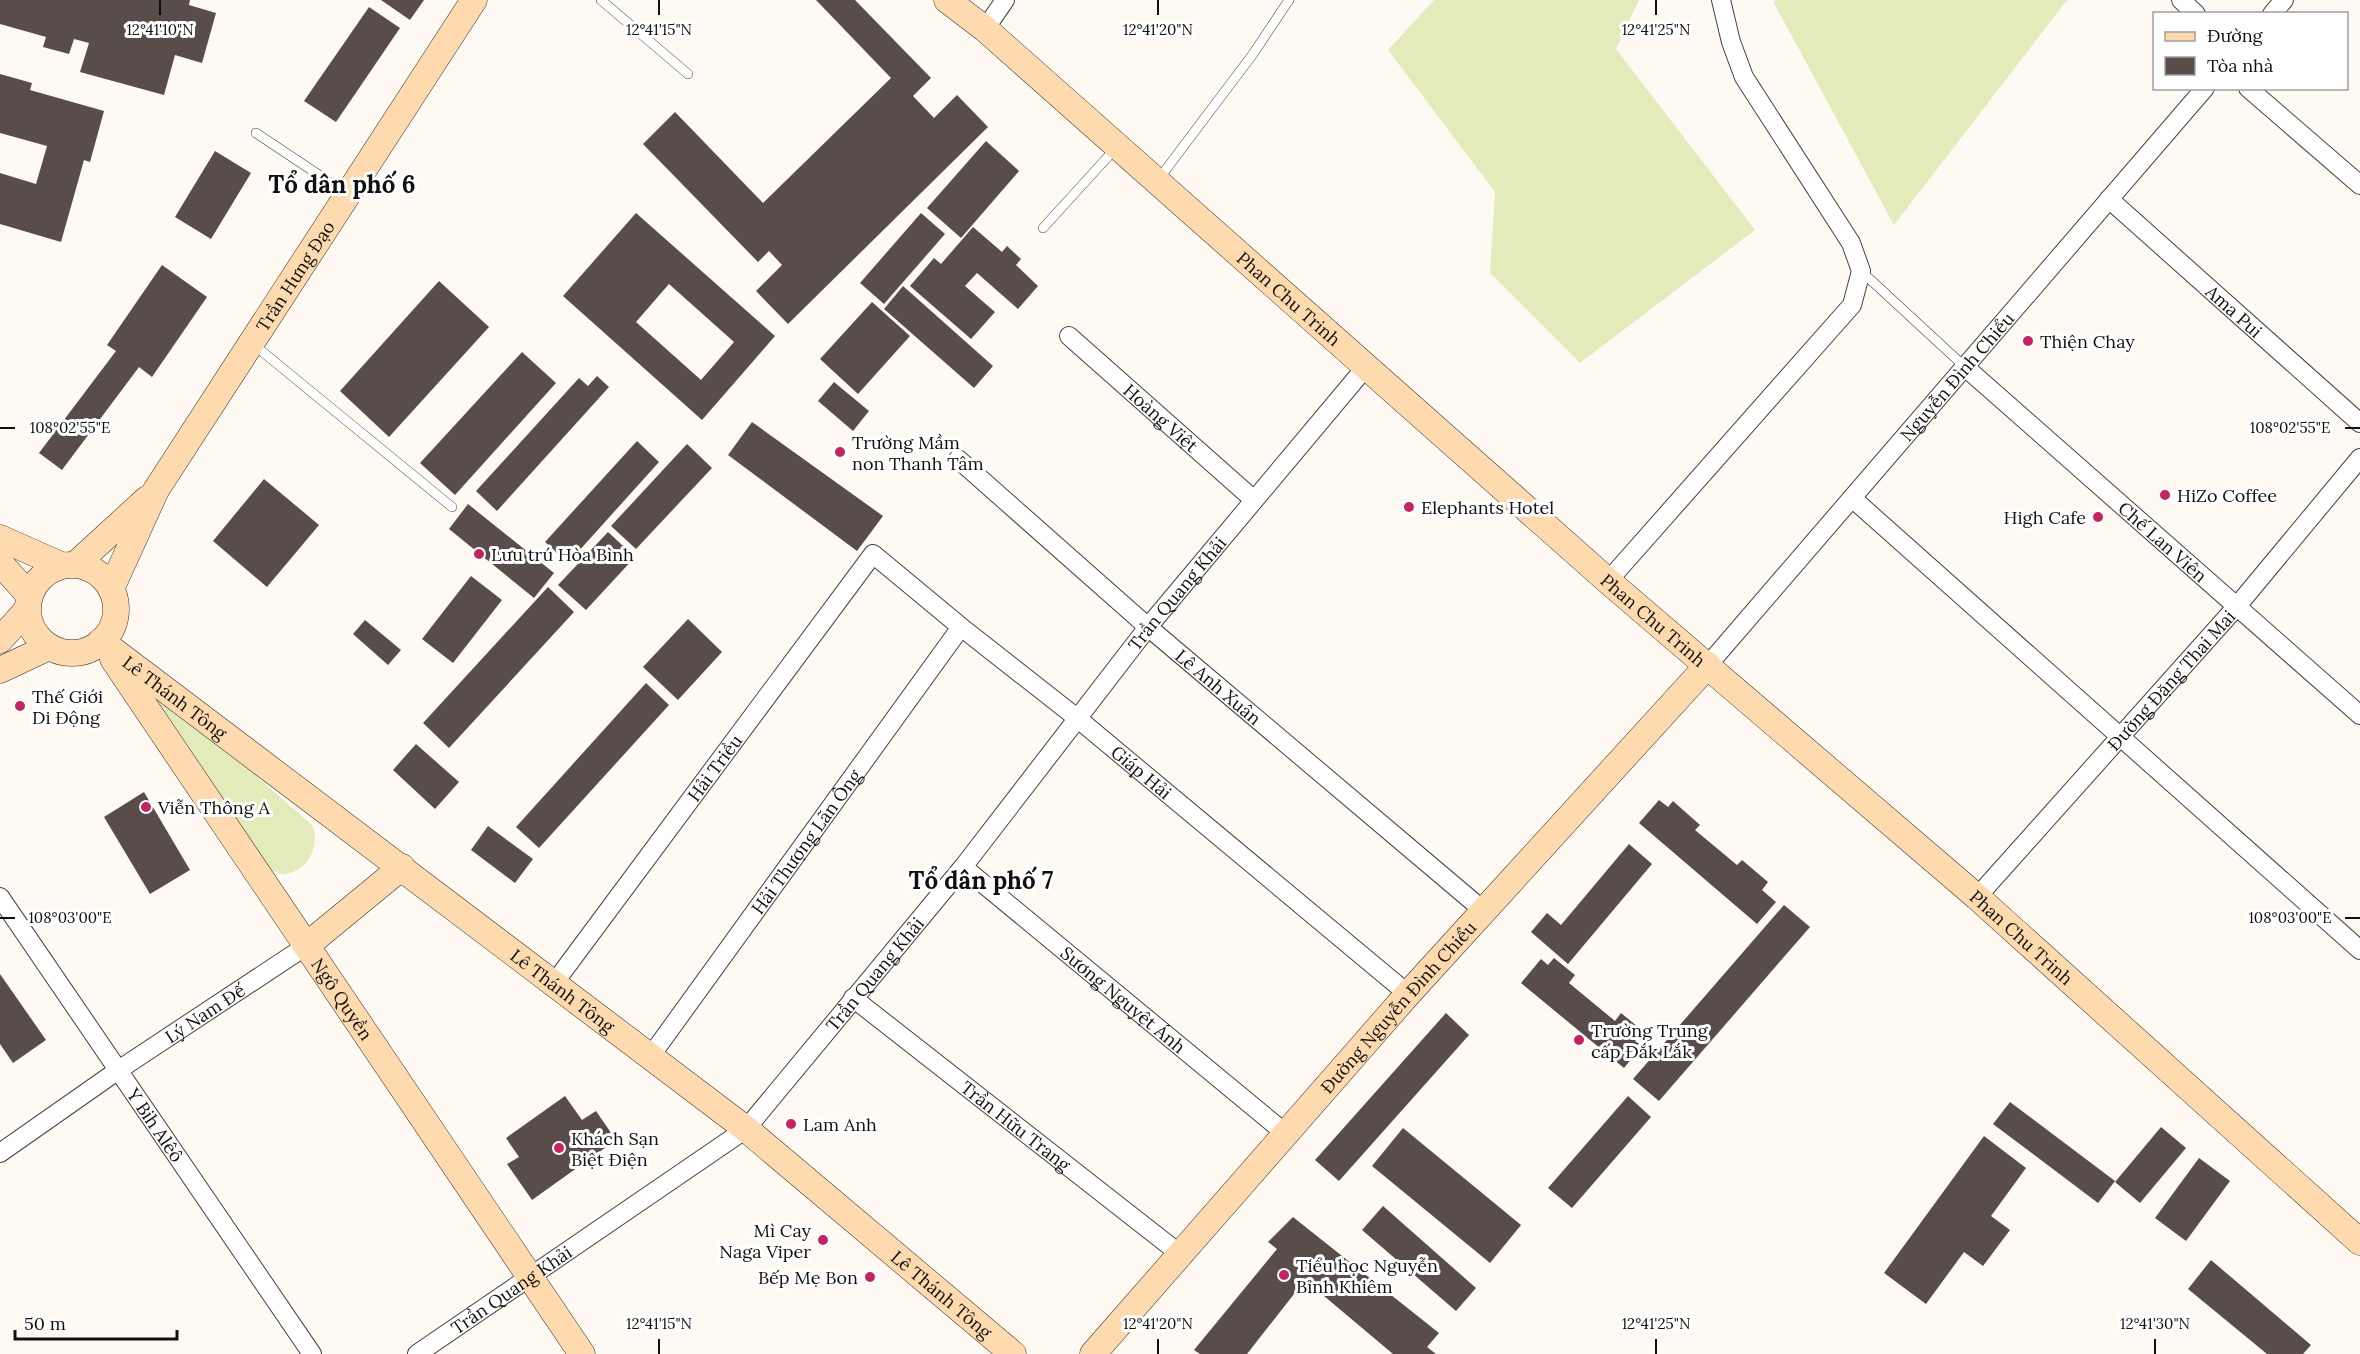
<svg xmlns="http://www.w3.org/2000/svg" width="2360" height="1354" font-family="Lora,serif">
	<style>
		.grass { fill: #e4ebbb }
		.building { fill: #594d4c; fill-rule: evenodd }
		.lines { fill: none; stroke-linecap: round; stroke-linejoin: round }
		.lane-casing { stroke: #434343; stroke-width: 10 }
		.street-casing { stroke: #434343; stroke-width: 20 }
		.secondary-casing { stroke: #323232; stroke-width: 27 }
		.lane { stroke: #fff; stroke-width: 9 }
		.street { stroke: #fff; stroke-width: 18 }
		.secondary { stroke: #ffdaae; stroke-width: 26 }
		.ticks { fill: none; stroke: #101010; stroke-width: 2 }
		.poi-dot { fill: #c32562; stroke: #fff; stroke-width: 2 }
		.labels { text-anchor: middle; dominant-baseline: central; stroke-width: 6; stroke-linejoin: round; paint-order: stroke }
		.street-label { font-size: 18px; fill: #101010; stroke: #fff }
		.poi-label { font-size: 18px; fill: #101010; stroke: #fff; text-anchor: start }
		.district-label { font-size: 24px; font-weight: bold; fill: #101010; stroke: #fff }
		.ticks-label { font-size: 15px; text-anchor: middle; fill: #101010; stroke: #fff; stroke-width: 6; stroke-linejoin: round; paint-order: stroke }
	</style>
	<rect width="100%" height="100%" fill="#fff9f3"/>
	<g class="grass">
		<path d="M 1434,0 L 1639,0 L 1616,49 L 1755,230 L 1580,363 L 1490,273 L 1495,192 L 1388,50 Z"/>
		<path d="M 1775,0 L 2067,0 L 1894,225 L 1774,3 Z"/>
		<path d="M 112,650 L 312,825 C 321,845 308,872 284,874 C 280,874 274,871 270,870 Z"/>
	</g>
	<g class="building">
		<path d="M 0,0 L 190,0 L 189,5 L 216,13 L 202,63 L 175,55 L 164,95 L 80,72 L 89,43 L 74,39 L 69,54 L 43,47 L 46,37 L 0,24 Z"/>
		<path d="M 381,0 L 424,0 L 410,20 Z"/>
		<path d="M 816,0 L 855,0 L 931,78 L 913,96 L 934,118 L 957,95 L 988,127 L 788,324 L 756,291 L 782,265 L 769,251 L 758,262 L 643,144 L 675,112 L 763,203 L 891,78 Z"/>
		<path d="M 369,7 L 400,28 L 336,122 L 304,101 Z"/>
		<path d="M 0,74 L 32,83 L 30,90 L 104,111 L 90,162 L 84,160 L 61,242 L 0,224 L 0,173 L 36,184 L 47,146 L 0,133 Z"/>
		<path d="M 986,141 L 1019,171 L 961,238 L 927,208 Z"/>
		<path d="M 215,151 L 251,173 L 211,239 L 175,217 Z"/>
		<path d="M 636,213 L 775,336 L 702,420 L 563,296 ZM 669,284 L 734,342 L 701,380 L 636,322 Z"/>
		<path d="M 921,213 L 945,234 L 884,304 L 860,283 Z"/>
		<path d="M 973,227 L 1002,252 L 1007,246 L 1021,259 L 1016,265 L 1038,286 L 1018,309 L 977,273 L 965,286 L 995,312 L 971,339 L 910,286 L 934,258 L 941,264 Z"/>
		<path d="M 162,265 L 207,297 L 152,377 L 139,367 L 62,470 L 39,453 L 116,351 L 107,345 Z"/>
		<path d="M 439,281 L 489,327 L 389,437 L 340,391 Z"/>
		<path d="M 903,286 L 993,366 L 974,388 L 884,309 Z"/>
		<path d="M 872,302 L 910,336 L 858,394 L 820,359 Z"/>
		<path d="M 522,352 L 556,383 L 455,495 L 420,463 Z"/>
		<path d="M 597,376 L 609,387 L 497,511 L 476,491 L 579,378 L 588,386 Z"/>
		<path d="M 834,382 L 869,411 L 853,431 L 818,401 Z"/>
		<path d="M 752,422 L 883,516 L 857,551 L 728,455 Z"/>
		<path d="M 637,441 L 659,462 L 568,563 L 545,542 Z"/>
		<path d="M 687,444 L 712,468 L 636,549 L 611,526 Z"/>
		<path d="M 264,479 L 319,525 L 267,587 L 213,541 Z"/>
		<path d="M 468,504 L 554,573 L 534,598 L 449,529 Z"/>
		<path d="M 608,532 L 635,557 L 586,610 L 558,585 Z"/>
		<path d="M 471,576 L 502,600 L 453,663 L 422,639 Z"/>
		<path d="M 548,587 L 574,612 L 449,748 L 423,723 Z"/>
		<path d="M 688,619 L 722,652 L 678,700 L 643,667 Z"/>
		<path d="M 365,620 L 401,650 L 388,665 L 353,634 Z"/>
		<path d="M 646,683 L 669,705 L 539,848 L 516,827 Z"/>
		<path d="M 416,744 L 459,782 L 435,809 L 393,770 Z"/>
		<path d="M 144,792 L 190,870 L 150,894 L 104,817 Z"/>
		<path d="M 1659,800 L 1668,807 L 1673,801 L 1700,825 L 1695,830 L 1737,865 L 1742,860 L 1768,882 L 1762,890 L 1776,902 L 1757,924 L 1639,823 Z"/>
		<path d="M 488,826 L 533,859 L 515,883 L 471,850 Z"/>
		<path d="M 1629,844 L 1652,864 L 1568,964 L 1531,932 L 1547,913 L 1561,925 Z"/>
		<path d="M 1784,905 L 1810,927 L 1659,1101 L 1633,1079 Z"/>
		<path d="M 1554,958 L 1575,975 L 1569,983 L 1615,1021 L 1621,1013 L 1643,1031 L 1635,1041 L 1642,1046 L 1624,1068 L 1521,983 L 1541,959 L 1548,965 Z"/>
		<path d="M 0,974 L 46,1040 L 13,1063 L 0,1044 Z"/>
		<path d="M 1446,1013 L 1469,1035 L 1339,1181 L 1315,1160 Z"/>
		<path d="M 565,1096 L 582,1120 L 596,1111 L 616,1140 L 532,1200 L 507,1164 L 519,1157 L 506,1138 Z"/>
		<path d="M 1628,1096 L 1651,1117 L 1572,1208 L 1548,1188 Z"/>
		<path d="M 2010,1102 L 2115,1181 L 2098,1203 L 1993,1124 Z"/>
		<path d="M 2161,1127 L 2186,1148 L 2140,1203 L 2115,1182 Z"/>
		<path d="M 1403,1128 L 1521,1225 L 1490,1263 L 1372,1166 Z"/>
		<path d="M 1984,1136 L 2026,1168 L 1991,1216 L 2010,1230 L 1983,1266 L 1964,1252 L 1926,1304 L 1884,1273 Z"/>
		<path d="M 2199,1158 L 2230,1181 L 2186,1241 L 2155,1218 Z"/>
		<path d="M 1383,1206 L 1476,1288 L 1456,1311 L 1362,1230 Z"/>
		<path d="M 1293,1217 L 1439,1333 L 1427,1347 L 1436,1354 L 1393,1354 L 1305,1280 L 1247,1354 L 1200,1354 L 1194,1350 L 1277,1249 L 1268,1242 Z"/>
		<path d="M 2211,1260 L 2311,1345 L 2303,1354 L 2267,1354 L 2188,1289 Z"/>
	</g>
	<g class="lines">
		<g class="lane-casing">
			<g id="lane">
				<path d="M 601,0 L 688,74"/>
				<path d="M 256,133 L 346,193"/>
				<path d="M 1158,180 L 1253,54 L 1289,0"/>
				<path d="M 1043,228 L 1115,149"/>
				<path d="M 1861,271 L 1965,367"/>
				<path d="M 253,344 L 452,507"/>
			</g>
		</g>
		<g class="street-casing">
			<g id="street">
				<path d="M 2181,0 L 2196,14"/>
				<path d="M 2272,14 L 2284,0"/>
				<path d="M 985,29 L 1005,0"/>
				<path d="M 2248,88 L 2360,185"/>
				<path id="s1" d="M 2109,199 L 2360,423"/>
				<path id="s2" d="M 1069,336 L 1254,500"/>
				<path id="s3" d="M 1965,367 L 2360,715"/>
				<path id="s4" d="M 958,459 L 1148,627 L 1484,911"/>
				<path d="M 1852,498 L 2360,950"/>
				<path d="M 1608,581 L 1852,305 L 1861,271 L 1851,243 L 1744,77 L 1731,42 L 1721,0"/>
				<path id="s5" d="M 1708,665 L 2205,88"/>
				<path id="s6" d="M 963,867 L 1285,1133"/>
				<path id="s7" d="M 0,897 L 312,1354"/>
				<path id="s8" d="M 1977,897 L 2238,605 L 2360,458"/>
				<path id="s9" d="M 555,982 L 873,554 L 961,627 L 1077,718 L 1408,994"/>
				<path id="s10" d="M 853,998 L 1180,1254"/>
				<path id="s11" d="M 650,1057 L 961,627"/>
				<path id="s12" d="M 0,1153 L 117,1071 L 306,946"/>
				<path id="s13" d="M 417,1354 L 746,1129 L 963,867 L 1148,627 L 1365,368"/>
			</g>
		</g>
		<g class="secondary-casing">
			<g id="secondary">
				<path id="s14" d="M 947,0 L 985,29 L 1608,581 L 1977,897 L 2360,1242"/>
				<path d="M 0,538 L 61,565"/>
				<path d="M 0,563 L 29,595"/>
				<path d="M 76,564 L 147,499"/>
				<circle cx="72" cy="609" r="44"/>
				<path id="s15" d="M 111,589 L 156,490 L 474,0"/>
				<path d="M 0,640 L 27,610"/>
				<path id="s16" d="M 101,641 L 746,1129 L 1013,1354"/>
				<path id="s17" d="M 113,659 L 582,1354"/>
				<path d="M 0,670 L 49,647"/>
				<path d="M 306,946 L 402,867"/>
				<path id="s18" d="M 1093,1354 L 1408,994 L 1708,665"/>
			</g>
		</g>
		<use href="#lane" class="lane"/>
		<use href="#street" class="street"/>
		<use href="#secondary" class="secondary"/>
	</g>
	<path class="ticks" d="M 160,0 L 160,15M 659,0 L 659,15M 1158,0 L 1158,15M 1656,0 L 1656,15M 0,428 L 15,428M 2345,428 L 2360,428M 0,918 L 15,918M 2345,918 L 2360,918M 659,1339 L 659,1354M 1158,1339 L 1158,1354M 1656,1339 L 1656,1354M 2155,1339 L 2155,1354"/>
	<g class="poi-dot">
		<circle cx="2028" cy="341" r="6"/>
		<circle cx="840" cy="452" r="6"/>
		<circle cx="2165" cy="495" r="6"/>
		<circle cx="1409" cy="507" r="6"/>
		<circle cx="2098" cy="517" r="6"/>
		<circle cx="479" cy="554" r="6"/>
		<circle cx="20" cy="706" r="6"/>
		<circle cx="146" cy="807" r="6"/>
		<circle cx="1579" cy="1040" r="6"/>
		<circle cx="791" cy="1124" r="6"/>
		<circle cx="559" cy="1148" r="6"/>
		<circle cx="823" cy="1240" r="6"/>
		<circle cx="1284" cy="1275" r="6"/>
		<circle cx="870" cy="1277" r="6"/>
	</g>
	<g class="labels">
		<g class="street-label">
			<text stroke="none"><textPath href="#s15" startOffset="364">Trần Hưng Đạo</textPath></text>
			<text stroke="none"><textPath href="#s14" startOffset="454">Phan Chu Trinh</textPath></text>
			<text stroke="none"><textPath href="#s1" startOffset="168">Ama Pui</textPath></text>
			<text stroke="none"><textPath href="#s5" startOffset="381">Nguyễn Đình Chiểu</textPath></text>
			<text stroke="none"><textPath href="#s2" startOffset="123">Hoàng Việt</textPath></text>
			<text stroke="none"><textPath href="#s3" startOffset="264">Chế Lan Viên</textPath></text>
			<text stroke="none"><textPath href="#s13" startOffset="1086">Trần Quang Khải</textPath></text>
			<text stroke="none"><textPath href="#s14" startOffset="940">Phan Chu Trinh</textPath></text>
			<text stroke="none"><textPath href="#s8" startOffset="291">Đường Đặng Thai Mai</textPath></text>
			<text stroke="none"><textPath href="#s4" startOffset="346">Lê Anh Xuân</textPath></text>
			<text stroke="none"><textPath href="#s16" startOffset="93">Lê Thánh Tông</textPath></text>
			<text stroke="none"><textPath href="#s9" startOffset="267">Hải Triều</textPath></text>
			<text stroke="none"><textPath href="#s9" startOffset="879">Giáp Hải</textPath></text>
			<text stroke="none"><textPath href="#s11" startOffset="266">Hải Thượng Lãn Ông</textPath></text>
			<text stroke="none"><textPath href="#s14" startOffset="1426">Phan Chu Trinh</textPath></text>
			<text stroke="none"><textPath href="#s13" startOffset="600">Trần Quang Khải</textPath></text>
			<text stroke="none"><textPath href="#s16" startOffset="579">Lê Thánh Tông</textPath></text>
			<text stroke="none"><textPath href="#s17" startOffset="410">Ngô Quyền</textPath></text>
			<text stroke="none"><textPath href="#s6" startOffset="208">Sương Nguyệt Ánh</textPath></text>
			<text stroke="none"><textPath href="#s18" startOffset="462">Đường Nguyễn Đình Chiểu</textPath></text>
			<text stroke="none"><textPath href="#s12" startOffset="248">Lý Nam Đế</textPath></text>
			<text stroke="none"><textPath href="#s7" startOffset="276">Y Bih Alêô</textPath></text>
			<text stroke="none"><textPath href="#s10" startOffset="207">Trần Hữu Trang</textPath></text>
			<text stroke="none"><textPath href="#s13" startOffset="114">Trần Quang Khải</textPath></text>
			<text stroke="none"><textPath href="#s16" startOffset="1065">Lê Thánh Tông</textPath></text>
		</g>
		<g class="poi-label">
			<text x="2040" y="341">Thiện Chay</text>
			<text x="852" y="442">Trường Mầm<tspan x="852" dy="21">non Thanh Tâm</tspan></text>
			<text x="2177" y="495">HiZo Coffee</text>
			<text x="1421" y="507">Elephants Hotel</text>
			<text x="2086" y="517" text-anchor="end">High Cafe</text>
			<text x="491" y="554">Lưu trú Hòa Bình</text>
			<text x="32" y="696">Thế Giới<tspan x="32" dy="21">Di Động</tspan></text>
			<text x="158" y="807">Viễn Thông A</text>
			<text x="1591" y="1030">Trường Trung<tspan x="1591" dy="21">cấp Đắk Lắk</tspan></text>
			<text x="803" y="1124">Lam Anh</text>
			<text x="571" y="1138">Khách Sạn<tspan x="571" dy="21">Biệt Điện</tspan></text>
			<text x="811" y="1230" text-anchor="end">Mì Cay<tspan x="811" dy="21">Naga Viper</tspan></text>
			<text x="1296" y="1265">Tiểu học Nguyễn<tspan x="1296" dy="21">Bỉnh Khiêm</tspan></text>
			<text x="858" y="1277" text-anchor="end">Bếp Mẹ Bon</text>
		</g>
		<g class="district-label">
			<text x="342" y="184">Tổ dân phố 6</text>
			<text x="981" y="880">Tổ dân phố 7</text>
		</g>
	</g>
	<g class="ticks-label">
		<text x="160" y="35">12°41'10"N</text>
		<text x="659" y="35">12°41'15"N</text>
		<text x="1158" y="35">12°41'20"N</text>
		<text x="1656" y="35">12°41'25"N</text>
		<text x="2290" y="433">108°02'55"E</text>
		<text x="70" y="433">108°02'55"E</text>
		<text x="70" y="923">108°03'00"E</text>
		<text x="2290" y="923">108°03'00"E</text>
		<text x="659" y="1329">12°41'15"N</text>
		<text x="1158" y="1329">12°41'20"N</text>
		<text x="1656" y="1329">12°41'25"N</text>
		<text x="2155" y="1329">12°41'30"N</text>
	</g>
	<rect x="2153" y="12" width="195" height="78" fill="#ffffff" stroke="#9f9f9f" stroke-width="1.5"/>
	<rect x="2165" y="32" width="30" height="9" fill="#ffdaae" stroke="#9f9f9f" stroke-width="1.5"/>
	<text x="2207" y="42" font-size="18" fill="#101010">Đường</text>
	<rect x="2165" y="57" width="30" height="18" fill="#594d4c" stroke="#9f9f9f" stroke-width="1.5"/>
	<text x="2207" y="72" font-size="18" fill="#101010">Tòa nhà</text>
	<path d="M15 1330v9h162v-9" fill="none" stroke="#101010" stroke-width="3"/>
	<text x="24" y="1330" font-size="18" fill="#101010" stroke="#ffffff" stroke-width="4.5" paint-order="stroke">50 m</text>
</svg>
